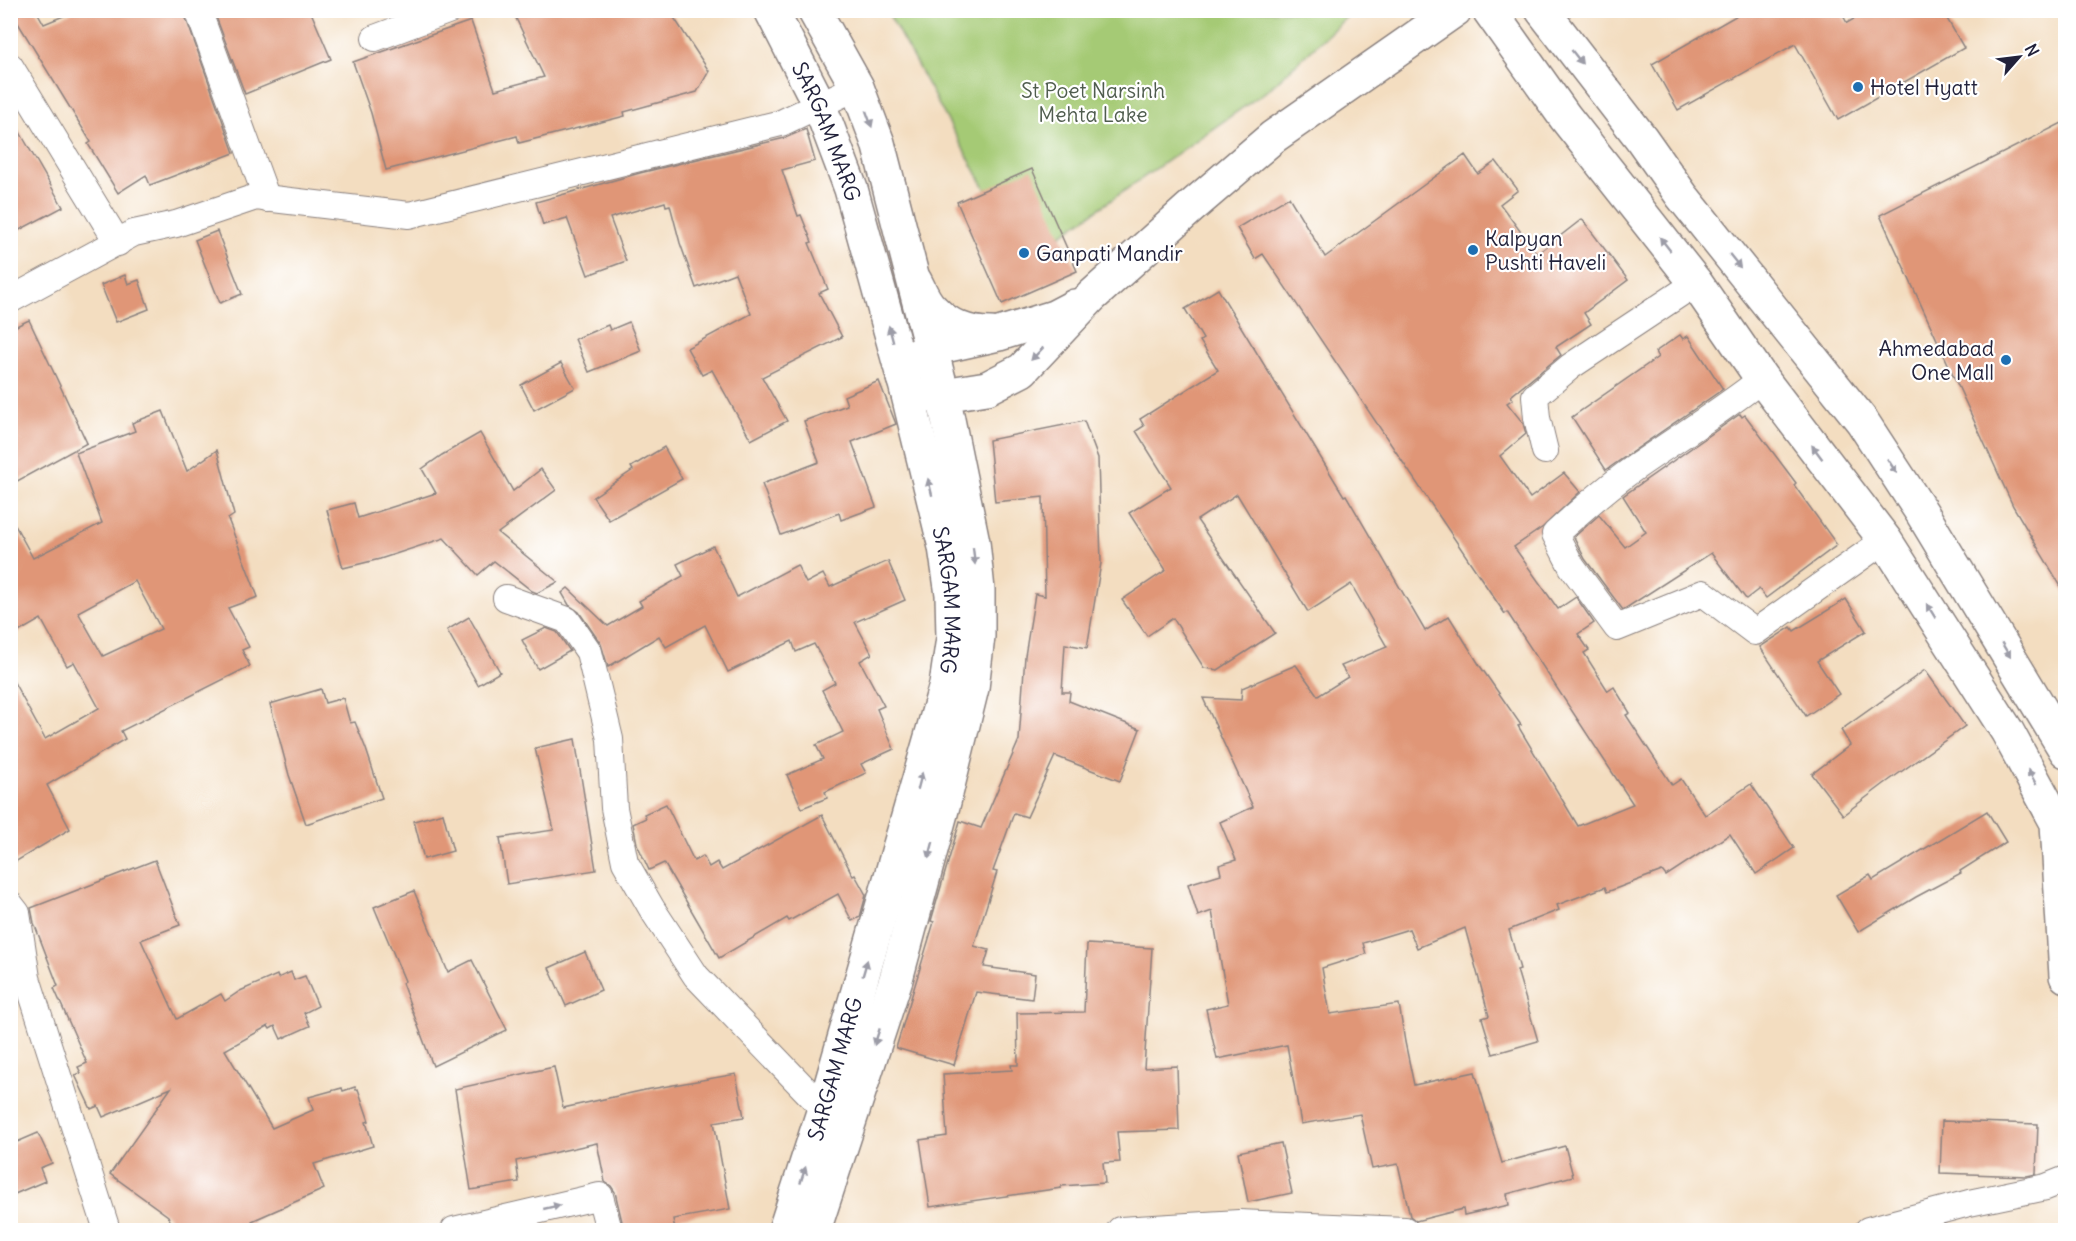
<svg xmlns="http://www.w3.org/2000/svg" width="2076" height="1241" font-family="Delius,sans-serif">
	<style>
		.green { fill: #a5ca75; stroke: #647658; stroke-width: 1.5 }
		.building { fill: #e09677; fill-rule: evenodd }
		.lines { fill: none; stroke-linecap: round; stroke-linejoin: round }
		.minor-casing { stroke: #8a807e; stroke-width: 28 }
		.tertiary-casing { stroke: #8a807e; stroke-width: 36 }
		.secondary-casing { stroke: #8a807e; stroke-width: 36 }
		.minor { stroke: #fff; stroke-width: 26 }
		.tertiary { stroke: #fff; stroke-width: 33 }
		.secondary { stroke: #fff; stroke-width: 33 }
		.oneway { fill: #9c9ca7 }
		.poi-dot { fill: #1f6fb2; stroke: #fff; stroke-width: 2 }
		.labels { text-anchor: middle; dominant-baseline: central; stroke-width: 4.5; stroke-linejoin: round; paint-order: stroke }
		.poi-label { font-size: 21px; fill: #22223b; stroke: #fff; text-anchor: start }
		.park-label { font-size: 21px; fill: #505d4f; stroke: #fff }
		.street-label { font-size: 21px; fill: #22223b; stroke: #fff }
	</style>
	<rect width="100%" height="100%" fill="#fff"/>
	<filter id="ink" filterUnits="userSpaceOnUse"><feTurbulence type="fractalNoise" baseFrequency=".0167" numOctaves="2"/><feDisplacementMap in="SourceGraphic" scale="12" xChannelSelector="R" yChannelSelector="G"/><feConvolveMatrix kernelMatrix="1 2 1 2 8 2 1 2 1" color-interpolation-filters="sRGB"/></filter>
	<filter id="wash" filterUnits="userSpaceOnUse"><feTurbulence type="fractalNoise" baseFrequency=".008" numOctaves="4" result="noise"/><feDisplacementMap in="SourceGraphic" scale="24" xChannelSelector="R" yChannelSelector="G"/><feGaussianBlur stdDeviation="1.35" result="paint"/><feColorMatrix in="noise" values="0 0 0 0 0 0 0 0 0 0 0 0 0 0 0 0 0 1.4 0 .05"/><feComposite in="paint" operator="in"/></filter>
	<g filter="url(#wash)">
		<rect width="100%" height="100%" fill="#f3ddc0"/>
		<path class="green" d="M 887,11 L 1353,11 L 1268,90 L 1061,235 L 986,190 Z"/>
		<g id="blocks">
			<g class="building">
				<path d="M 10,10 L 36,10 L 44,24 L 78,10 L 183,10 L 234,153 L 150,185 L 146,175 L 118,193 L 88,144 L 91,142 Z"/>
				<path d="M 224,10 L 310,10 L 331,59 L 245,94 L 215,14 Z"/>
				<path d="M 512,10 L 669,10 L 709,71 L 697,92 L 624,112 L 625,116 L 519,143 L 517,136 L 386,170 L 371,113 L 353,62 L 471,21 L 495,90 L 544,77 Z"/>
				<path d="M 1746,10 L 1840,10 L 1847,23 L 1869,10 L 1942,10 L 1964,48 L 1838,120 L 1795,44 L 1678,110 L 1652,64 Z"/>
				<path d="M 10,115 L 63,207 L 10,235 Z"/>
				<path d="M 2066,121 L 2066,595 L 2013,506 L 1880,215 Z"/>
				<path d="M 806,129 L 815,161 L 782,170 L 798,216 L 801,215 L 812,242 L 809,243 L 828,289 L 819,293 L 842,337 L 762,377 L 787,421 L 751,440 L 712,370 L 702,375 L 687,348 L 751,314 L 735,273 L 696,288 L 680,243 L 670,205 L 666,206 L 665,202 L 610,218 L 626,261 L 588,275 L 567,218 L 543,225 L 536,202 L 640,173 L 785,138 Z"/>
				<path d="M 1465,155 L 1478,174 L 1496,161 L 1518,190 L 1500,204 L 1537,254 L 1582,219 L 1628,280 L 1584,313 L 1591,324 L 1556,347 L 1561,355 L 1511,396 L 1513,399 L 1507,403 L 1523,423 L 1526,434 L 1500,456 L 1530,498 L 1564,473 L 1580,492 L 1543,527 L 1514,547 L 1558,609 L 1576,597 L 1594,623 L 1578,634 L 1589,650 L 1584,653 L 1608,691 L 1614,687 L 1630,713 L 1626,715 L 1672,785 L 1681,779 L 1705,815 L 1751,784 L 1794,848 L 1756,874 L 1730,834 L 1666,876 L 1662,871 L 1607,892 L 1605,887 L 1557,905 L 1559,910 L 1509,930 L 1520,969 L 1517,970 L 1538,1041 L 1493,1054 L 1482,1018 L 1489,1016 L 1465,928 L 1417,948 L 1409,929 L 1363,943 L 1366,954 L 1322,968 L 1330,1014 L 1399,1004 L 1405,1042 L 1414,1085 L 1475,1072 L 1502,1163 L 1565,1146 L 1573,1176 L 1507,1194 L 1509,1205 L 1464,1215 L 1463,1209 L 1416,1221 L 1410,1216 L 1398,1164 L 1372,1169 L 1360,1114 L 1301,1124 L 1287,1045 L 1217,1059 L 1206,1009 L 1228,1004 L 1212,911 L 1198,916 L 1188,884 L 1221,874 L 1219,865 L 1236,860 L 1220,822 L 1253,807 L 1203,698 L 1241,700 L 1242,688 L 1296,665 L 1318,696 L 1348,677 L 1341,666 L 1387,647 L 1351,584 L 1308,612 L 1237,494 L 1197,520 L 1275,633 L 1218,670 L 1204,668 L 1173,618 L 1147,636 L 1122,600 L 1166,570 L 1129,513 L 1171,487 L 1136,431 L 1144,426 L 1140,419 L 1218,370 L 1200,341 L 1203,339 L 1185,309 L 1218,289 L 1344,496 L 1346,495 L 1425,631 L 1449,616 L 1480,666 L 1521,725 L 1518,726 L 1578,826 L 1633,804 L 1507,612 L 1505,614 L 1263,254 L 1255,259 L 1237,228 L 1289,197 L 1325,257 Z"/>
				<path d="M 1032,169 L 1077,271 L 1002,304 L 957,202 Z"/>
				<path d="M 217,231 L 242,294 L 220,303 L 195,240 Z"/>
				<path d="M 125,275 L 128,284 L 139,280 L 149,309 L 116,322 L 101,285 Z"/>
				<path d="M 29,320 L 87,443 L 10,485 L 10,329 Z"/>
				<path d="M 629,322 L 641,351 L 589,372 L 575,339 L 608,325 L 610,330 Z"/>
				<path d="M 1680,335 L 1683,339 L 1688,336 L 1723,389 L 1606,470 L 1572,417 L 1658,357 L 1655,352 Z"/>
				<path d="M 561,363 L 575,388 L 534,410 L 521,385 Z"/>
				<path d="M 879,381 L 896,424 L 852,442 L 876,507 L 841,520 L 839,513 L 781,535 L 762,484 L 819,462 L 804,421 L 847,405 L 844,396 Z"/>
				<path d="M 163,411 L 187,471 L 217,450 L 234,515 L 228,519 L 258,597 L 228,608 L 249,647 L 242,650 L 250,666 L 121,731 L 125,739 L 47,785 L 70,829 L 10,865 L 10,675 L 45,739 L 99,708 L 74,662 L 67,666 L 41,619 L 10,637 L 10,516 L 33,558 L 102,523 L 76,453 L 135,431 L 132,423 ZM 135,581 L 161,629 L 103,656 L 78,612 Z"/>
				<path d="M 1740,414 L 1742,417 L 1745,415 L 1796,483 L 1794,485 L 1837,545 L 1766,598 L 1759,589 L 1746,599 L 1711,553 L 1623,610 L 1585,559 L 1574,537 L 1599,515 L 1625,547 L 1646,532 L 1623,496 Z"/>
				<path d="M 1084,421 L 1098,458 L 1101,563 L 1087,648 L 1065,644 L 1062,692 L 1070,692 L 1069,701 L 1140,729 L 1120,781 L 1055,756 L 1027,817 L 1014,813 L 993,871 L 997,872 L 974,946 L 989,950 L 984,967 L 1035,974 L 1032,999 L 976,992 L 954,1065 L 896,1048 L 934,922 L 931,921 L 960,821 L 981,828 L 1019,740 L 1025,656 L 1035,594 L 1045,596 L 1043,497 L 995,502 L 989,440 Z"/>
				<path d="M 480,433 L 513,491 L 541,469 L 556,490 L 498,533 L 558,582 L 537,593 L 532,591 L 494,561 L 478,575 L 444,538 L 380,559 L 343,568 L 327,510 L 354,503 L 358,518 L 436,493 L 422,469 L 442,455 Z"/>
				<path d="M 664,447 L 682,479 L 609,520 L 593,497 L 633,470 L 631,467 Z"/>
				<path d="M 713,546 L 737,597 L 797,565 L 806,583 L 823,574 L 830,587 L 888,561 L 905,600 L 855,622 L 872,654 L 860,661 L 884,706 L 877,709 L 894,749 L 861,764 L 866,773 L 825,792 L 827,798 L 802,808 L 787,775 L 823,759 L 816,745 L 843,732 L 822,690 L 835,683 L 814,644 L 796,652 L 792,641 L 728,672 L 705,625 L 666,647 L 659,636 L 608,667 L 601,644 L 579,612 L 569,605 L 562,593 L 568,588 L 608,626 L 642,606 L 639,601 L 683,576 L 677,564 Z"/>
				<path d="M 1846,599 L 1866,631 L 1817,661 L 1839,694 L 1806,716 L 1760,647 L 1791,627 L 1794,631 Z"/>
				<path d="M 469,617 L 500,672 L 478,685 L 447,630 Z"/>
				<path d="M 546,628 L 557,632 L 570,651 L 538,669 L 522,640 Z"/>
				<path d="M 1925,670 L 1965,726 L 1884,784 L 1843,815 L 1812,774 L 1850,745 L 1841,730 Z"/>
				<path d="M 321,689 L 325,703 L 343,698 L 350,723 L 355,722 L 366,749 L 382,798 L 306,824 L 289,775 L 270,704 Z"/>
				<path d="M 575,739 L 596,870 L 507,884 L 500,838 L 554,830 L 535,748 Z"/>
				<path d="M 666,804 L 694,861 L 703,856 L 709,867 L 717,862 L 722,870 L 822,815 L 853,876 L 855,875 L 866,895 L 860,917 L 852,921 L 838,894 L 789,921 L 787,918 L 719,958 L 664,863 L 649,870 L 637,844 L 633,824 L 646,818 L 644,814 Z"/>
				<path d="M 1987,811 L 2006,842 L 1960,871 L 1961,873 L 1916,897 L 1858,932 L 1836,895 L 1870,875 L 1873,880 Z"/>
				<path d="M 443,813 L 453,851 L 424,859 L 414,821 Z"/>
				<path d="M 155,860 L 180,925 L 141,940 L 177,1019 L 221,994 L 225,1001 L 240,991 L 277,975 L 278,978 L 291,972 L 294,980 L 305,976 L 318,1006 L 304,1013 L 310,1026 L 281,1039 L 275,1026 L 270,1029 L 268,1026 L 225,1050 L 272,1128 L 313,1110 L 309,1097 L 342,1088 L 343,1091 L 355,1087 L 356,1090 L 358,1089 L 369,1121 L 366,1122 L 373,1146 L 314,1164 L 324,1189 L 252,1221 L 256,1230 L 174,1230 L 168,1216 L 110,1174 L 171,1088 L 103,1117 L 98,1106 L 91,1109 L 75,1075 L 81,1073 L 78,1067 L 87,1063 L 54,988 L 58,986 L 34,923 L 31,908 Z"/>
				<path d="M 414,891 L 448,972 L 472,960 L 507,1030 L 433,1066 L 402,983 L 405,981 L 374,907 Z"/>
				<path d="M 1087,944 L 1152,948 L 1144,1068 L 1177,1066 L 1179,1130 L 1117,1132 L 1120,1162 L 1103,1163 L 1105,1183 L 1061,1186 L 1061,1188 L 930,1207 L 920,1140 L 947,1136 L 943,1074 L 1012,1070 L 1011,1065 L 1018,1065 L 1017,1013 L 1084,1012 Z"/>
				<path d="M 585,952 L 601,990 L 566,1006 L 549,968 Z"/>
				<path d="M 554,1067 L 563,1108 L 645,1090 L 736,1074 L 744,1117 L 714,1122 L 730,1209 L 673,1219 L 675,1230 L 624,1230 L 615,1192 L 611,1186 L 605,1182 L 597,1143 L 516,1161 L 519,1182 L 471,1190 L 455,1089 Z"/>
				<path d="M 1942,1121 L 2038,1124 L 2036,1174 L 2027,1176 L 1940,1173 Z"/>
				<path d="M 38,1133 L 52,1163 L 40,1168 L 45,1181 L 10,1196 L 10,1145 Z"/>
				<path d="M 1281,1143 L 1292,1193 L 1248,1202 L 1238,1152 Z"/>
			</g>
		</g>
	</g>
	<g filter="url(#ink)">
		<use href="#blocks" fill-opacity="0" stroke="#8a807e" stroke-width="1.5"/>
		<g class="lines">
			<g class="minor-casing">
				<g id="minor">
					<path d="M 198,10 L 267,199"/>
					<path d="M 375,38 L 450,10"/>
					<path d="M 10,66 L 118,243"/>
					<path d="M 10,300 L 134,233 L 176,224 L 256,197 L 409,215 L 781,123 L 857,87"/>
					<path d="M 1762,379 C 1720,412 1676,439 1633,469 C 1605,489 1580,511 1555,534 L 1572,567 L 1617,628 L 1703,593 L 1755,632 L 1885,540"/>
					<path d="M 1545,451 L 1537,418 L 1535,396 L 1571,366 L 1696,283"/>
					<path d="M 506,598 L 567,620 L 589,652 L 610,739 L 614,808 L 625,862 L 652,909 L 696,976 L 824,1109"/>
					<path d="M 10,904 L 17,913 L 27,978 L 107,1230"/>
					<path d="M 454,1230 L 600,1196 L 609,1230"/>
					<path d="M 1120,1230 L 1239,1223 L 1405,1230"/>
					<path d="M 1868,1230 L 1969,1203 L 2046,1187 L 2066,1179"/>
				</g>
			</g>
			<g class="tertiary-casing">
				<g id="tertiary">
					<path d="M 1489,10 L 1565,117 L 1696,283 L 1762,379 L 1885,540 L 2007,731 L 2057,823 L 2066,976"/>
					<path d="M 1542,10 L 1641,138 L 1682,196 L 1862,421 L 1922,513 L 2066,751"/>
					<path d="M 915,281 C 920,290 924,302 932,309 C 949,327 968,334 991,334"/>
					<path d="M 903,378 L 916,356 L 931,349 L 999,334 L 1054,317 L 1075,306"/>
					<path d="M 907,391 L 924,396 L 943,395 L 987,388 L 1022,370 L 1092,296 L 1190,208 L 1273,137 L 1455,10"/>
				</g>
			</g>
			<g class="secondary-casing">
				<g id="secondary">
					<path id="s1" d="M 771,10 L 819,104 L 851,189 L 907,391 L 945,547 L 952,594 L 953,638 L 946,685 L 824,1109 L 785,1230"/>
					<path d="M 814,10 L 857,87 L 878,143 L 943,395 L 973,542 L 978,590 L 978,636 L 972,688 L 944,802 L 896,979 L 814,1230"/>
				</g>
			</g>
			<use href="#minor" class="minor"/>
			<use href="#tertiary" class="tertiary"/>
			<use href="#secondary" class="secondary"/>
		</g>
		<defs><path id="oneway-solid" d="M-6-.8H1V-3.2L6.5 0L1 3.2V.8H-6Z" transform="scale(1.5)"/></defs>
		<g class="oneway">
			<use href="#oneway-solid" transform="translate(1577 57) rotate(52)"/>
			<use href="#oneway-solid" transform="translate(869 119) rotate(70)"/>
			<use href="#oneway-solid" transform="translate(1665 244) rotate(-128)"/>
			<use href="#oneway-solid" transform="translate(1735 261) rotate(51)"/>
			<use href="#oneway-solid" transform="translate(891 334) rotate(-105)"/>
			<use href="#oneway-solid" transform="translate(1037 354) rotate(134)"/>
			<use href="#oneway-solid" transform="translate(1817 452) rotate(-127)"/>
			<use href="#oneway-solid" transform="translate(1892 466) rotate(57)"/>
			<use href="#oneway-solid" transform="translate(930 487) rotate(-104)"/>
			<use href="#oneway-solid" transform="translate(974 556) rotate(83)"/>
			<use href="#oneway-solid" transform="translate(1931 611) rotate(-122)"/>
			<use href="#oneway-solid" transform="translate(2006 650) rotate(59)"/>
			<use href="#oneway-solid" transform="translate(2032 777) rotate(-119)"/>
			<use href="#oneway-solid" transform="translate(920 781) rotate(-75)"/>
			<use href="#oneway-solid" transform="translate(931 850) rotate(105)"/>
			<use href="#oneway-solid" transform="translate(865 968) rotate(-74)"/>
			<use href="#oneway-solid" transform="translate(877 1037) rotate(108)"/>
			<use href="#oneway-solid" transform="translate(803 1175) rotate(-72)"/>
			<use href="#oneway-solid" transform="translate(552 1207) rotate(-13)"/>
		</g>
	</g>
	<g class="poi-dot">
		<circle cx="1858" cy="87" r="6"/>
		<circle cx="1473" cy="250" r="6"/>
		<circle cx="1024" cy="253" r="6"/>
		<circle cx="2006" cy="360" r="6"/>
	</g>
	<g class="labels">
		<g class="poi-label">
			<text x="1870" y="87">Hotel Hyatt</text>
			<text x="1485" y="238">Kalpyan<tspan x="1485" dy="24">Pushti Haveli</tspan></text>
			<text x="1036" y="253">Ganpati Mandir</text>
			<text x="1994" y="348" text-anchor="end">Ahmedabad<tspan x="1994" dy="24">One Mall</tspan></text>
		</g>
		<g class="park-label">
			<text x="1093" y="90">St Poet Narsinh<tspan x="1093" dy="24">Mehta Lake</tspan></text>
		</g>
		<g class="street-label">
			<text stroke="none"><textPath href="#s1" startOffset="134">SARGAM MARG</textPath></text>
			<text stroke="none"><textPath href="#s1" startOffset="620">SARGAM MARG</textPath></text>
			<text transform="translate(835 1069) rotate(-74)">SARGAM MARG</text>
		</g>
	</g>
	<rect width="2076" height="1241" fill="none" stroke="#fff" stroke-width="36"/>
	<g transform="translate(2019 57) rotate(62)" stroke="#ffffff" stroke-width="4.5" paint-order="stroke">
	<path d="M0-4.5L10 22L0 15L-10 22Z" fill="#22223b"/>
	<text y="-9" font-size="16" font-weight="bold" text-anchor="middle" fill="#22223b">N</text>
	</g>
</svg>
